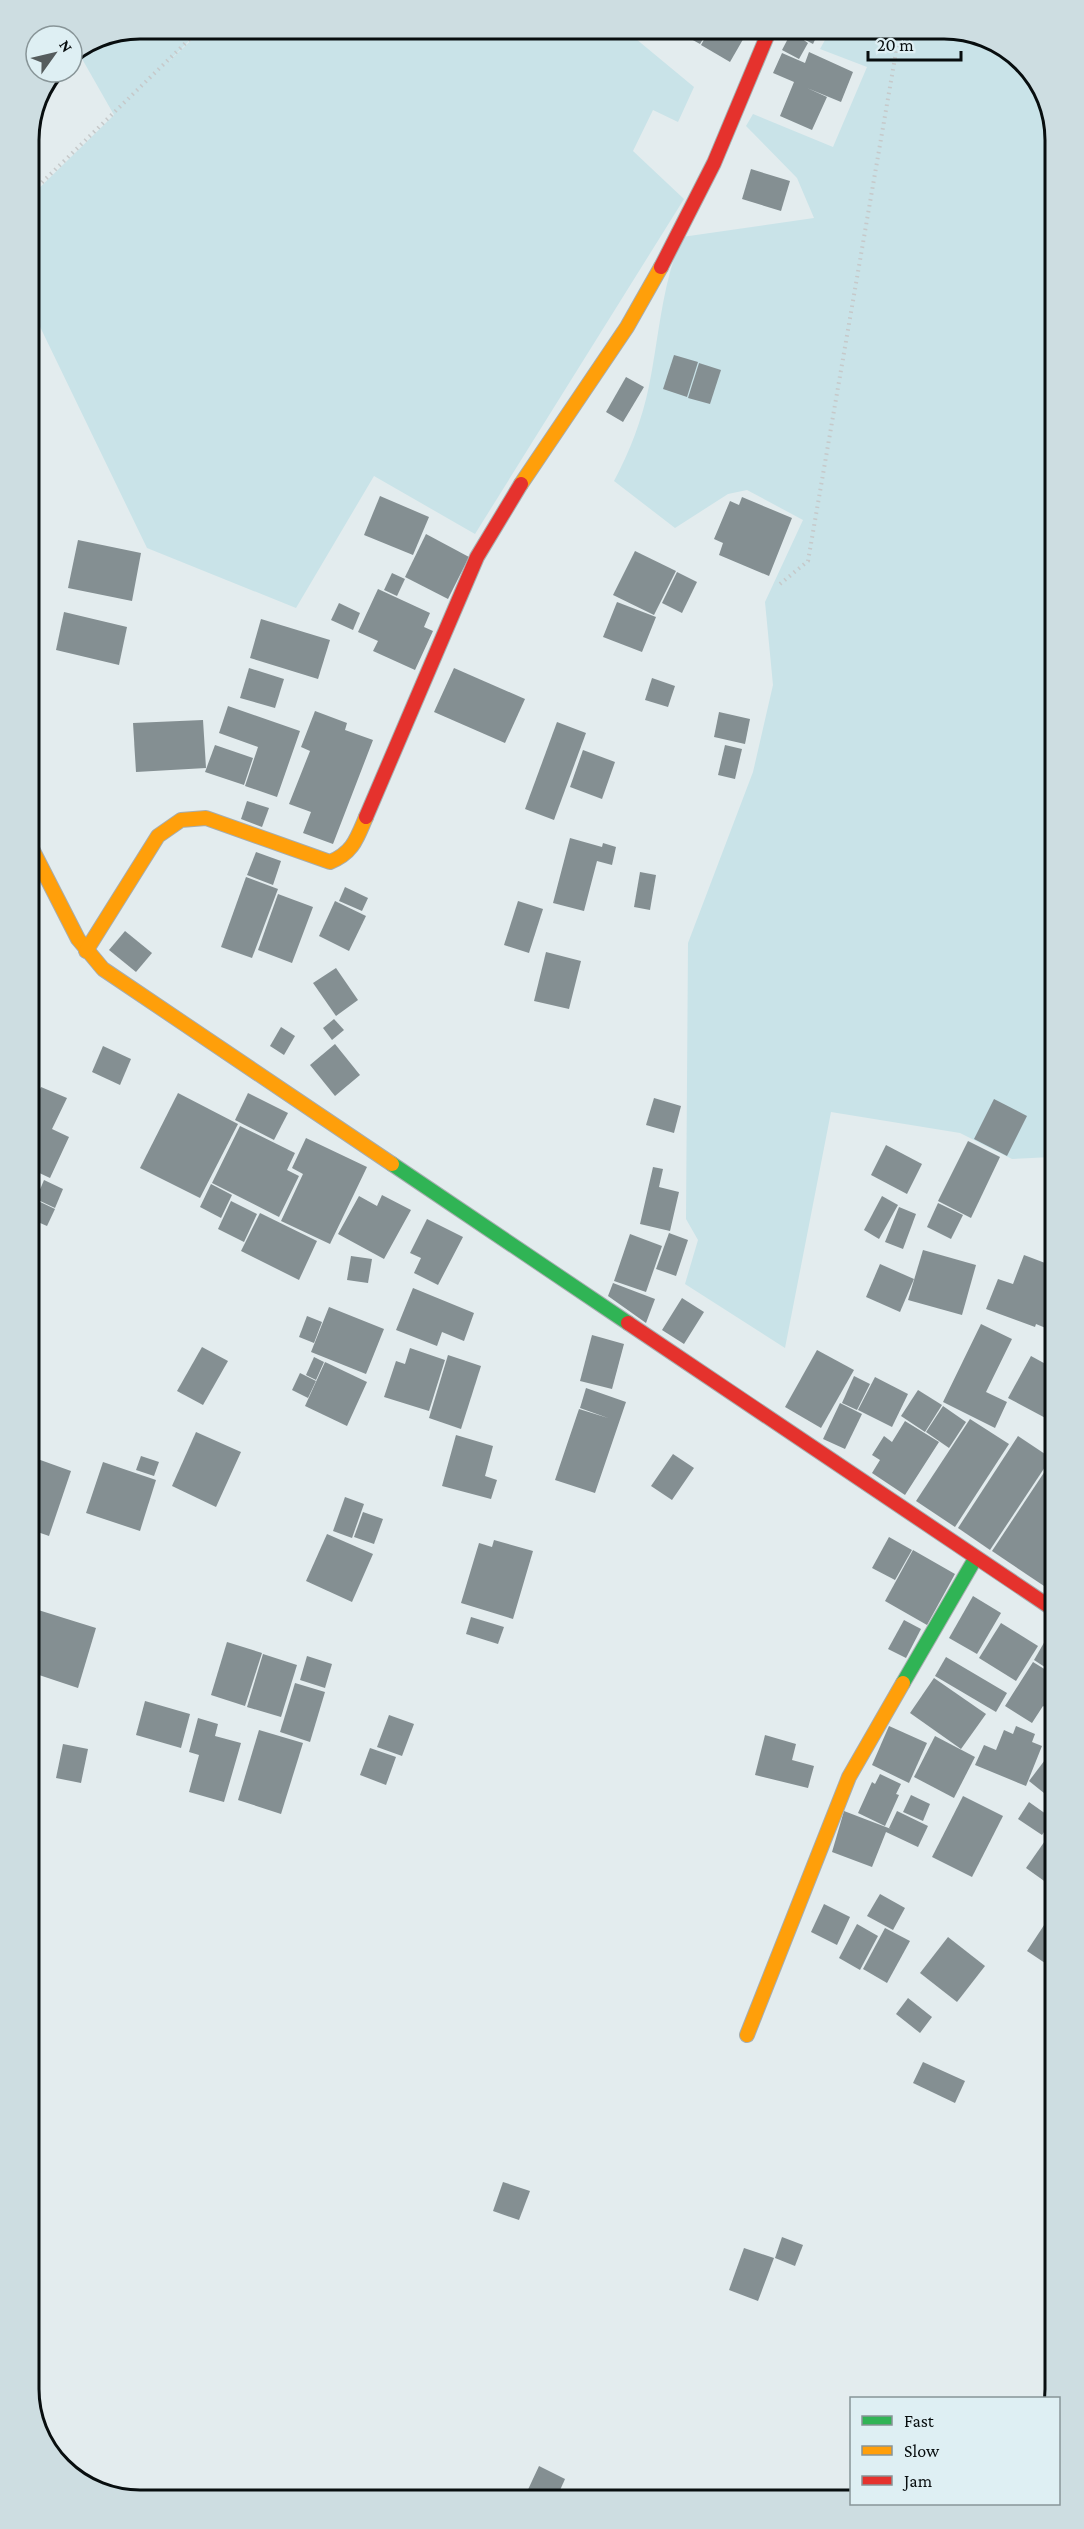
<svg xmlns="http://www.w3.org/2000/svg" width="1084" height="2529" font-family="'Crimson Pro',serif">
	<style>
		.green { fill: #c9e3e8 }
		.building { fill: #848f92 }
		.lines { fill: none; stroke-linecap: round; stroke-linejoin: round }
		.fast-casing { stroke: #a6adaf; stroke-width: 16 }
		.slow-casing { stroke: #a6adaf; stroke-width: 16 }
		.jam-casing { stroke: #a6adaf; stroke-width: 16 }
		.path { stroke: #c6c9ca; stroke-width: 4; stroke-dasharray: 1.5 4.5; stroke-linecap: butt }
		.fast { stroke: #30b455; stroke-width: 14 }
		.slow { stroke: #ff9f0a; stroke-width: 14 }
		.jam { stroke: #e5322d; stroke-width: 14 }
		.rim { fill: none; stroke: #080e0f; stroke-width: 3 }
	</style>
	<rect width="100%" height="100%" fill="#e3ecee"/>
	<g class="green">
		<path d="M 140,29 L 201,29 L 164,66 L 203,29 L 624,29 L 694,87 L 678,122 L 653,110 L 633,151 L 684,199 L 475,534 L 374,476 L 296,608 L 147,548 L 29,304 L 29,198 L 114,115 L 77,50 L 97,37 Z"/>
		<path d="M 831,29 L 848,29 L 877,41 L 882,29 L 952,29 L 1012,52 L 1049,104 L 1052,1157 L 1012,1159 L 960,1133 L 831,1112 L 785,1348 L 685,1284 L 698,1240 L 686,1219 L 688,943 L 753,772 L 773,685 L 765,602 L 803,520 L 747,490 L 728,494 L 675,528 L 614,481 C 630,451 642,420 649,386 C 659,337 662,283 682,237 L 814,218 L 797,178 L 746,126 L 753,114 L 833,147 L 867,67 L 820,49 Z"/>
	</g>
	<g class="building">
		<path d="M 673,29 L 709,29 L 700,44 Z"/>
		<path d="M 710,29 L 749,29 L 730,62 L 701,45 Z"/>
		<path d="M 793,29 L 820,29 L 813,44 L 798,36 L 808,43 L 799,59 L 782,50 Z"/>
		<path d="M 809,52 L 853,72 L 841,102 L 807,88 L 827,97 L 812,130 L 780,116 L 794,82 L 773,73 L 782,53 L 805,63 Z"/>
		<path d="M 751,169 L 790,181 L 781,211 L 742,199 Z"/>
		<path d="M 674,355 L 698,362 L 687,397 L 663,389 Z"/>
		<path d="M 699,363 L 721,370 L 710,404 L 688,398 Z"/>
		<path d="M 626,377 L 644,387 L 623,422 L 606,412 Z"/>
		<path d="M 380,496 L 429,517 L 413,555 L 364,535 Z"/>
		<path d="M 742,497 L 792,518 L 769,576 L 719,555 L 723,543 L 714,539 L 730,501 L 739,505 Z"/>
		<path d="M 426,534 L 469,557 L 448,599 L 405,577 Z"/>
		<path d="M 78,540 L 141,553 L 132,601 L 68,588 Z"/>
		<path d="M 635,551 L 676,571 L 654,615 L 613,595 Z"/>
		<path d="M 677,572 L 697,582 L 682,613 L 662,603 Z"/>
		<path d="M 392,573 L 405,579 L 397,596 L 384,590 Z"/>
		<path d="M 378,589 L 430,613 L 424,627 L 433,631 L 415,670 L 373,651 L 378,641 L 358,632 Z"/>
		<path d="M 617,602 L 656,617 L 642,652 L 603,637 Z"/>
		<path d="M 339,603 L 360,613 L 353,630 L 331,620 Z"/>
		<path d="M 64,612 L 127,627 L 119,665 L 56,650 Z"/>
		<path d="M 261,619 L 330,640 L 318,679 L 250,658 Z"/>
		<path d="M 249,668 L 284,679 L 275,708 L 240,698 Z"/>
		<path d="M 454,668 L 525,699 L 505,743 L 434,712 Z"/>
		<path d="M 652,678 L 675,686 L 668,707 L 645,700 Z"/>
		<path d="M 228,706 L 300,731 L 277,797 L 245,786 L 258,747 L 219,733 Z"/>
		<path d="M 315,711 L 347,723 L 345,730 L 373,740 L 333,844 L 303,833 L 311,812 L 289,804 L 310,751 L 301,747 Z"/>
		<path d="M 719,712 L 750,719 L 745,744 L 714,737 Z"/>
		<path d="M 203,720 L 206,768 L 136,772 L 133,723 Z"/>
		<path d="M 557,722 L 586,733 L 554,820 L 525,809 Z"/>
		<path d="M 215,745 L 253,758 L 244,785 L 205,772 Z"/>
		<path d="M 725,745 L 742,749 L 735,779 L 718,775 Z"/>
		<path d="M 583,750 L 615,762 L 602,799 L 570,787 Z"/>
		<path d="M 247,801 L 269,808 L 262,827 L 241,819 Z"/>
		<path d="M 570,838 L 602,847 L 603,843 L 616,847 L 612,865 L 597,861 L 584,911 L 553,903 Z"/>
		<path d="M 256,852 L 281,861 L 273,885 L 247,875 Z"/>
		<path d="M 640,872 L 656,875 L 650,910 L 634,907 Z"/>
		<path d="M 246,877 L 278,889 L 252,958 L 221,947 Z"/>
		<path d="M 345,887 L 368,898 L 362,911 L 339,901 Z"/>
		<path d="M 278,894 L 313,907 L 292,963 L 258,950 Z"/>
		<path d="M 335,901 L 366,916 L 349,951 L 319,936 Z"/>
		<path d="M 518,901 L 543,909 L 529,953 L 504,945 Z"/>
		<path d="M 125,931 L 152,953 L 136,972 L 109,950 Z"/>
		<path d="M 546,952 L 581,961 L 569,1009 L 534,1001 Z"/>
		<path d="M 336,968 L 358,1000 L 336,1016 L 313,983 Z"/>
		<path d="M 31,1018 L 39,1021 L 31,1043 Z"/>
		<path d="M 334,1019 L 344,1030 L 332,1040 L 323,1028 Z"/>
		<path d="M 281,1027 L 295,1036 L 284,1055 L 270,1046 Z"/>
		<path d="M 335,1044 L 360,1075 L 335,1096 L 310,1065 Z"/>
		<path d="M 103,1046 L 131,1059 L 120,1085 L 92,1072 Z"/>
		<path d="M 41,1087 L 67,1098 L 52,1129 L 69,1137 L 50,1178 L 33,1170 L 31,1174 L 31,1108 Z"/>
		<path d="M 178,1093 L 238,1124 L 200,1198 L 140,1168 Z"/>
		<path d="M 248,1093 L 288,1113 L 274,1140 L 235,1120 Z"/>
		<path d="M 654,1098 L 681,1106 L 674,1133 L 646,1125 Z"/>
		<path d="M 994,1099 L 1027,1116 L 1007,1156 L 974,1139 Z"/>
		<path d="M 240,1126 L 295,1153 L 287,1170 L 299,1176 L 279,1217 L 212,1183 Z"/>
		<path d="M 306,1138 L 367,1167 L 330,1244 L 281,1221 L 303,1174 L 292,1168 Z"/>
		<path d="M 968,1141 L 1000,1157 L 971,1218 L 938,1201 Z"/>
		<path d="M 886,1145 L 922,1164 L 907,1194 L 871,1175 Z"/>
		<path d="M 653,1167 L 663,1169 L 659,1187 L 679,1192 L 670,1231 L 640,1224 Z"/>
		<path d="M 44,1180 L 63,1189 L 55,1208 L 36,1199 Z"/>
		<path d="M 211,1184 L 232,1195 L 221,1218 L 200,1207 Z"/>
		<path d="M 382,1195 L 411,1210 L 384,1259 L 338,1234 L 359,1196 L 377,1206 Z"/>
		<path d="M 882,1196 L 898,1205 L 879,1239 L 864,1230 Z"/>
		<path d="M 36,1200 L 55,1209 L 47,1226 L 31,1219 L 31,1209 Z"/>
		<path d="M 231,1201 L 257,1214 L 244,1242 L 218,1229 Z"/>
		<path d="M 938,1203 L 963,1215 L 951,1239 L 927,1227 Z"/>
		<path d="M 899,1207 L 916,1214 L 903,1249 L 885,1242 Z"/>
		<path d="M 260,1213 L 317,1241 L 299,1280 L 241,1251 Z"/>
		<path d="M 427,1219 L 463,1237 L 438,1285 L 414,1273 L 421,1258 L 410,1253 Z"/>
		<path d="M 669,1233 L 688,1240 L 676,1276 L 656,1269 Z"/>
		<path d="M 630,1234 L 662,1246 L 646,1292 L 614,1281 Z"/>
		<path d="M 923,1250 L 976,1265 L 962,1315 L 908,1300 Z"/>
		<path d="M 1024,1255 L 1053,1266 L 1053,1331 L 1036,1324 L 1035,1327 L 986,1309 L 998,1279 L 1013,1284 Z"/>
		<path d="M 351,1256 L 372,1259 L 368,1283 L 347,1280 Z"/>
		<path d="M 880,1264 L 914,1279 L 900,1312 L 866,1297 Z"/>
		<path d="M 613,1283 L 655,1299 L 646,1323 L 608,1296 Z"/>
		<path d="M 413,1288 L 474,1313 L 464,1341 L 442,1332 L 437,1346 L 396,1330 Z"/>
		<path d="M 682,1298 L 704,1312 L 684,1344 L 662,1330 Z"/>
		<path d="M 329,1307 L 384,1329 L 366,1374 L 311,1352 Z"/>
		<path d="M 307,1316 L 322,1322 L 314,1343 L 299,1337 Z"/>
		<path d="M 981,1324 L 1012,1339 L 986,1392 L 1007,1402 L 995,1428 L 943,1402 Z"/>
		<path d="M 592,1335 L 624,1344 L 612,1389 L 580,1381 Z"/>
		<path d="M 202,1347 L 228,1361 L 203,1405 L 177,1391 Z"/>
		<path d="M 410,1348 L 445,1360 L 429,1411 L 384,1397 L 396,1361 L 405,1364 Z"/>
		<path d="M 817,1350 L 854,1370 L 821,1428 L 785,1407 Z"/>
		<path d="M 448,1355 L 481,1366 L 461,1429 L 429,1418 Z"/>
		<path d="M 1031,1356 L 1053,1368 L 1053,1422 L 1008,1398 Z"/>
		<path d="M 314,1357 L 324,1362 L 316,1380 L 306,1375 Z"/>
		<path d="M 325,1362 L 367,1382 L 347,1426 L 305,1406 Z"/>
		<path d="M 300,1373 L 316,1381 L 308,1398 L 292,1390 Z"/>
		<path d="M 854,1376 L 870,1384 L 857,1410 L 842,1403 Z"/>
		<path d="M 875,1377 L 908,1394 L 892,1427 L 858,1410 Z"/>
		<path d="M 586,1388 L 626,1402 L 595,1493 L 555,1480 L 579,1409 L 608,1418 L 580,1408 Z"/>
		<path d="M 918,1390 L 942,1405 L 925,1432 L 901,1416 Z"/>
		<path d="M 840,1403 L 862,1414 L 845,1449 L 823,1439 Z"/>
		<path d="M 943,1406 L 966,1422 L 949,1448 L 926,1432 Z"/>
		<path d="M 970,1419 L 1009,1444 L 955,1527 L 916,1501 Z"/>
		<path d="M 905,1421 L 939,1442 L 905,1495 L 872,1473 L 880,1460 L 872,1455 L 884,1436 L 892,1442 Z"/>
		<path d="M 196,1432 L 241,1452 L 216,1507 L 172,1486 Z"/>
		<path d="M 456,1435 L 493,1446 L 485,1476 L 497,1480 L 491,1499 L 442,1486 Z"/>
		<path d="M 1018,1436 L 1051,1458 L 990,1550 L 958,1528 Z"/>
		<path d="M 673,1454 L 694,1468 L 672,1500 L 651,1486 Z"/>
		<path d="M 141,1456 L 159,1462 L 154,1476 L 136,1470 Z"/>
		<path d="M 32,1457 L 71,1471 L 49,1536 L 32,1530 Z"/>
		<path d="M 1053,1459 L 1053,1592 L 992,1551 Z"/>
		<path d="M 103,1462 L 156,1480 L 140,1531 L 86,1513 Z"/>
		<path d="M 345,1497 L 364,1504 L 352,1538 L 333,1531 Z"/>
		<path d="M 363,1512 L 383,1519 L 374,1544 L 354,1537 Z"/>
		<path d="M 327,1534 L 373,1554 L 352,1602 L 306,1581 Z"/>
		<path d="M 889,1537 L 912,1550 L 895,1580 L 872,1568 Z"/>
		<path d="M 494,1540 L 533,1551 L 513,1619 L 461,1603 L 479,1543 L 492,1547 Z"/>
		<path d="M 913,1550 L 955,1574 L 927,1625 L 885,1601 Z"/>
		<path d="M 973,1596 L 1001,1613 L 977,1654 L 949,1638 Z"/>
		<path d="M 35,1609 L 96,1628 L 78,1688 L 33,1673 Z"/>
		<path d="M 471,1617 L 504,1627 L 498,1644 L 466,1634 Z"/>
		<path d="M 904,1620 L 921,1629 L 906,1658 L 888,1649 Z"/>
		<path d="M 1001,1623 L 1038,1646 L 1016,1681 L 979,1658 Z"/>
		<path d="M 1045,1641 L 1054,1647 L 1054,1673 L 1034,1660 Z"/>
		<path d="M 227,1642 L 262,1653 L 245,1706 L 211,1695 Z"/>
		<path d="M 263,1654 L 297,1665 L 281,1717 L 247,1707 Z"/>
		<path d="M 307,1656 L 332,1664 L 325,1688 L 300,1680 Z"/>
		<path d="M 946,1657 L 1007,1693 L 996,1712 L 935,1676 Z"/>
		<path d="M 1033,1662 L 1054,1675 L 1054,1713 L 1043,1706 L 1032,1723 L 1005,1706 Z"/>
		<path d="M 934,1678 L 986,1714 L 961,1749 L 910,1713 Z"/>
		<path d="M 295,1683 L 325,1692 L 310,1742 L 280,1732 Z"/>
		<path d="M 145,1701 L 190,1714 L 181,1748 L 136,1735 Z"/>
		<path d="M 389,1715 L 414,1724 L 402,1756 L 377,1747 Z"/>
		<path d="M 198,1718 L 218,1724 L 215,1736 L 241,1743 L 224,1802 L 189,1792 L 199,1755 L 189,1752 Z"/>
		<path d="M 889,1726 L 927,1743 L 909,1783 L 872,1765 Z"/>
		<path d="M 1016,1726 L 1035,1734 L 1032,1742 L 1042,1746 L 1026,1786 L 975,1765 L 984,1745 L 996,1750 L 1004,1730 L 1013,1734 Z"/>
		<path d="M 259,1730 L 303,1743 L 281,1814 L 238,1800 Z"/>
		<path d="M 765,1735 L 796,1744 L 792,1760 L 814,1766 L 808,1788 L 755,1775 Z"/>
		<path d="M 935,1736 L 975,1757 L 954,1798 L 914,1777 Z"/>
		<path d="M 63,1744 L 88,1749 L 81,1783 L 56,1778 Z"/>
		<path d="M 370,1748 L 396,1757 L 386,1785 L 360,1775 Z"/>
		<path d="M 1054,1748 L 1054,1801 L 1029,1781 Z"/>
		<path d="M 880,1774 L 901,1784 L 896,1794 L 899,1795 L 885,1826 L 858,1813 L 872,1782 L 875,1784 Z"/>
		<path d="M 911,1795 L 930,1804 L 923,1821 L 903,1812 Z"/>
		<path d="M 963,1796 L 1003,1816 L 972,1877 L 932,1857 Z"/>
		<path d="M 1029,1802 L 1053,1819 L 1042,1835 L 1018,1819 Z"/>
		<path d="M 844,1811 L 891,1829 L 889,1828 L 897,1811 L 928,1826 L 918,1847 L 886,1832 L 872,1867 L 832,1852 Z"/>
		<path d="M 1054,1828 L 1054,1888 L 1026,1868 Z"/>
		<path d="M 880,1894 L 905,1908 L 893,1930 L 867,1916 Z"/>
		<path d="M 824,1904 L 850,1917 L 837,1945 L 811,1932 Z"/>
		<path d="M 1052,1913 L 1054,1914 L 1054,1969 L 1027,1951 Z"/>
		<path d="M 857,1924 L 878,1936 L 860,1970 L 839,1958 Z"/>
		<path d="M 885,1928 L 910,1941 L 887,1983 L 863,1969 Z"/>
		<path d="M 948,1937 L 985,1966 L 957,2002 L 920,1973 Z"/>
		<path d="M 908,1998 L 932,2017 L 920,2033 L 896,2014 Z"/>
		<path d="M 923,2062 L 965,2081 L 955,2103 L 913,2083 Z"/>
		<path d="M 503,2182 L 530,2191 L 519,2220 L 493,2211 Z"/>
		<path d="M 782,2237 L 803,2245 L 795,2266 L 775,2258 Z"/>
		<path d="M 744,2248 L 774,2258 L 758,2301 L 729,2290 Z"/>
		<path d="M 539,2466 L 565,2479 L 557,2497 L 525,2496 Z"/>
	</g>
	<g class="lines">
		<g class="fast-casing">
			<g id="fast">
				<path d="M 392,1164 L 628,1323"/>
				<path d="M 903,1683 L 975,1559"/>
			</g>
		</g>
		<g class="slow-casing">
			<g id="slow">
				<path d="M 521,484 L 627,327 L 661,267"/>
				<path d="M 31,847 L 78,939 L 103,969 L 392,1164"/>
				<path d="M 86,951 L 158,836 L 181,820 L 206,818 L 330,862 C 353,853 357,838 366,817"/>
				<path d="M 747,2035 L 849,1777 L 903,1683"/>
			</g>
		</g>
		<g class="jam-casing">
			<g id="jam">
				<path d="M 661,267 L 714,163 L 770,29"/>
				<path d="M 366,817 L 477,557 L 521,484"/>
				<path d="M 628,1323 L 1053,1609"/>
			</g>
		</g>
		<g class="path">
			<path d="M 29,195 L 200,29"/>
			<path d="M 780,584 L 808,561 L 900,29"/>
		</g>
		<use href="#fast" class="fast"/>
		<use href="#slow" class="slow"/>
		<use href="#jam" class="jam"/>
	</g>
	<path d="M0 0H1084V2529H0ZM140 39H944A101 101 0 0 1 1045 140V2389A101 101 0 0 1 944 2490H140A101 101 0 0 1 39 2389V140A101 101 0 0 1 140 39Z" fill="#cddde1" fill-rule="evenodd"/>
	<path class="rim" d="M140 39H944A101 101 0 0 1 1045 140V2389A101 101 0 0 1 944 2490H140A101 101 0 0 1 39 2389V140A101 101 0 0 1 140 39Z"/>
	<rect x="850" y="2397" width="210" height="108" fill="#deeff3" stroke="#889598" stroke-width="1.5"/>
	<rect x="862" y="2416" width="30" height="9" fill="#30b455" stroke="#889598" stroke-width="1.5"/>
	<text x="904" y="2427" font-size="18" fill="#080e0f">Fast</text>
	<rect x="862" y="2446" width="30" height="9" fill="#ff9f0a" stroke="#889598" stroke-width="1.5"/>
	<text x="904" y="2457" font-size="18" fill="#080e0f">Slow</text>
	<rect x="862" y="2476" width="30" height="9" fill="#e5322d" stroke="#889598" stroke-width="1.5"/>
	<text x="904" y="2487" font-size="18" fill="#080e0f">Jam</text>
	<g transform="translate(54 54) rotate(56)"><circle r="28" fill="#deeff3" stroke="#889598" stroke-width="1.5"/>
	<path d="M0-4.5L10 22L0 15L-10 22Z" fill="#555c5d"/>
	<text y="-9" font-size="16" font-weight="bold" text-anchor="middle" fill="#080e0f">N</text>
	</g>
	<path d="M868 51v9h93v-9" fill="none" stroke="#080e0f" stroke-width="3"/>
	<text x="877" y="51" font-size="18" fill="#080e0f" stroke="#deeff3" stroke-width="4.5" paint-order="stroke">20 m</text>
</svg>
